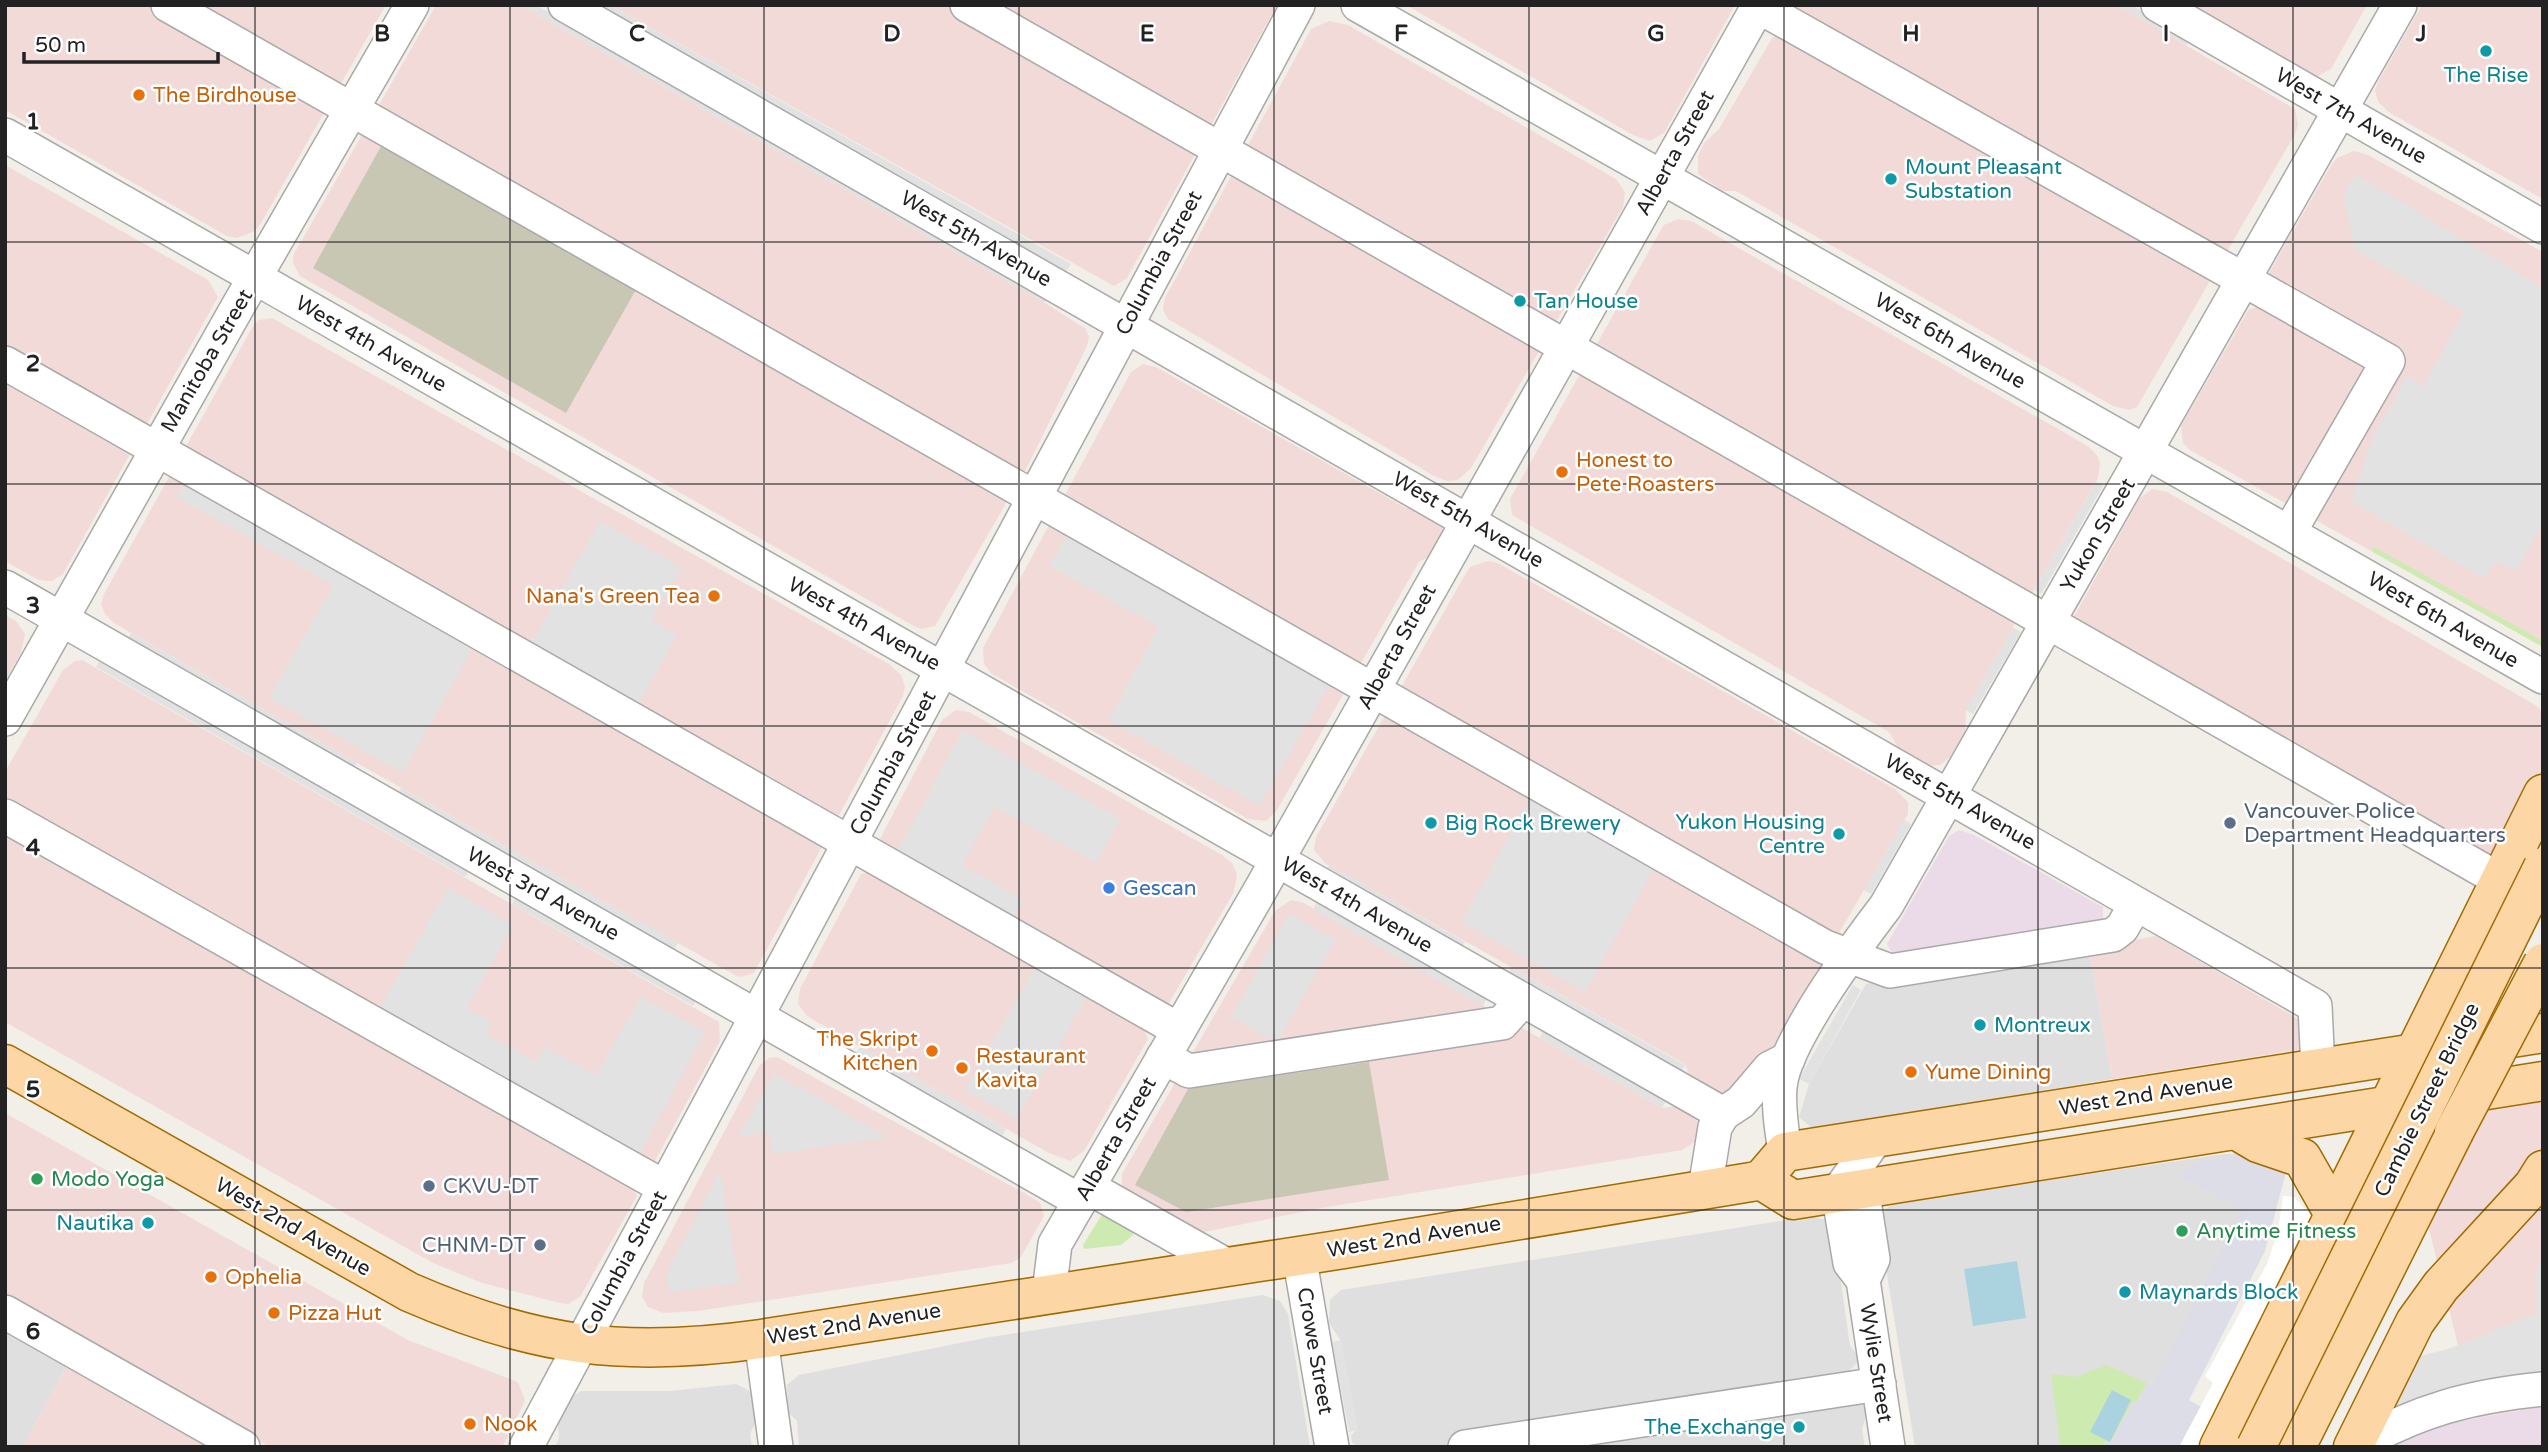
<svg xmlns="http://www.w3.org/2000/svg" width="2548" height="1452" font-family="'Varela Round',sans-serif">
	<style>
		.residential { fill: #e0dfdf }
		.commercial { fill: #f2dad9 }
		.industrial { fill: #ebdbe8 }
		.construction { fill: #c7c7b4 }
		.grass { fill: #cdebb0 }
		.parking { fill: #e2e2e2 }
		.plaza { fill: #dddde8 }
		.water { fill: #aad3df }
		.pier { fill: #fff }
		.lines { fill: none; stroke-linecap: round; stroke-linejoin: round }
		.minor-casing { stroke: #a9a9a9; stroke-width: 36 }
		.major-casing { stroke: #a06b00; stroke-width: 41 }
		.minor { stroke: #fff; stroke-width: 33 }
		.major { stroke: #fcd6a4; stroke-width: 38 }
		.major-bridge-casing { stroke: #a06b00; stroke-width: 41; stroke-linecap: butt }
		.major-bridge { stroke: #fcd6a4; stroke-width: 38 }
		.grid { fill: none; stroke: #222; stroke-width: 2; stroke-opacity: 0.55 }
		.culture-dot { fill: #0f9aa8; stroke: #fff; stroke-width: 2.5 }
		.food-dot { fill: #e8710a; stroke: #fff; stroke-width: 2.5 }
		.service-dot { fill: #5c6f8a; stroke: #fff; stroke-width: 2.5 }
		.shop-dot { fill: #3f7fe0; stroke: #fff; stroke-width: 2.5 }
		.leisure-dot { fill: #2e9e5b; stroke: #fff; stroke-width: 2.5 }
		.labels { text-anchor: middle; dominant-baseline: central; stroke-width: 5; stroke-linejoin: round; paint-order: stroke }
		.culture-label { font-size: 21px; fill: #0d838f; stroke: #fff; text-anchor: start }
		.food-label { font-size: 21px; fill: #c56008; stroke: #fff; text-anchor: start }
		.street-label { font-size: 21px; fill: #222; stroke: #fff }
		.service-label { font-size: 21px; fill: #4e5e75; stroke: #fff; text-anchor: start }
		.shop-label { font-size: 21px; fill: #366cbe; stroke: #fff; text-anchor: start }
		.leisure-label { font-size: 21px; fill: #27864d; stroke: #fff; text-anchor: start }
		.grid-label { font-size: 23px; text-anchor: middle; font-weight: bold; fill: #222; stroke: #fff; stroke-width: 5; stroke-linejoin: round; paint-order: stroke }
	</style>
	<rect width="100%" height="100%" fill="#f2efe9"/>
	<g class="residential">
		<path d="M 2087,938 L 2112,1079 L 1813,1129 L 1799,1117 L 1809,1084 L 1866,984 Z"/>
		<path d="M 2255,1153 L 2272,1154 L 2123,1447 L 1915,1447 L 1879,1225 L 1885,1209 L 1895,1203 L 2224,1154 Z"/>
		<path d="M 1811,1216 L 1826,1220 L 1834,1233 L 1850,1346 L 1858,1356 L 1859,1361 L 1849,1371 L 1853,1400 L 1865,1406 L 1867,1413 L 1862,1429 L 1865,1447 L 1360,1447 L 1352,1443 L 1351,1436 L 1357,1429 L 1341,1341 L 1329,1323 L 1330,1300 L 1341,1290 Z"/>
		<path d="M 1263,1295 L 1280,1301 L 1288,1314 L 1310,1447 L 799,1447 L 797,1421 L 788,1412 L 787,1385 L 799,1375 L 990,1337 Z"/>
		<path d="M 5,1326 L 68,1363 L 23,1447 L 5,1447 Z"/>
		<path d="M 736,1384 L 750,1391 L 753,1396 L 758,1417 L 750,1434 L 752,1447 L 555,1447 L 559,1438 L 558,1423 L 572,1397 L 581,1391 L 670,1391 Z"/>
	</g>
	<g class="commercial">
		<path d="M 5,5 L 386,5 L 261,223 L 255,231 L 237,238 L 227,236 L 5,110 Z"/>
		<path d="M 436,5 L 520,5 L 1045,303 L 1086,329 L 1089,337 L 1087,346 L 1027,467 L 935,626 L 921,629 L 912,625 L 300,276 L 293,263 L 294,254 Z"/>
		<path d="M 610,5 L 1277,5 L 1127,278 L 1114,286 Z"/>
		<path d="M 1406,5 L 1735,5 L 1664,133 L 1650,141 L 1633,135 Z"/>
		<path d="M 1791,5 L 2117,5 L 2295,109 L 2298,125 L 2295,134 L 2137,407 L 2130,410 L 2113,406 L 1736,191 L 1722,191 L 1698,174 L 1698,156 L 1704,143 L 1719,129 L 1772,38 L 1802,19 Z"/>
		<path d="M 2184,5 L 2367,5 L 2331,69 L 2316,77 Z"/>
		<path d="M 2422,5 L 2543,5 L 2543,199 L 2390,113 L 2378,102 L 2375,90 L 2378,82 Z"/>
		<path d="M 1329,21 L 1348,25 L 1616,179 L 1625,192 L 1623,207 L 1471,468 L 1458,480 L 1447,481 L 1434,476 L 1168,319 L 1163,310 L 1165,298 L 1311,29 Z"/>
		<path d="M 2354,151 L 2368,155 L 2543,252 L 2543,647 L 2190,450 L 2183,443 L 2181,426 L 2249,309 L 2261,307 L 2267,276 L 2330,167 L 2337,158 Z"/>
		<path d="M 5,165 L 208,280 L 218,297 L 63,574 L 52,581 L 39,580 L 5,561 Z"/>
		<path d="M 1678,219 L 1691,221 L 2088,446 L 2097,455 L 2100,463 L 2098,478 L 2034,590 L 2014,619 L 2013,628 L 1966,709 L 1965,733 L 1950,757 L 1940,765 L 1927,766 L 1900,751 L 1889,732 L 1512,515 L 1510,499 L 1659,233 L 1664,225 Z"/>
		<path d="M 272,318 L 889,664 L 901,675 L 905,687 L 903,696 L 754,973 L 741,977 L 735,975 L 357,763 L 114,623 L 105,614 L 101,604 L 104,594 L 253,326 L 259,320 Z"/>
		<path d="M 1143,364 L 1156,367 L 1406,508 L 1418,506 L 1441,523 L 1444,532 L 1434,554 L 1419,562 L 1277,810 L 1266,821 L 1248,819 L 992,674 L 984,664 L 983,648 L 1131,372 Z"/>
		<path d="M 2152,489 L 2167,492 L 2537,706 L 2543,713 L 2543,782 L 2500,852 L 2487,857 L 2072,620 L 2140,498 Z"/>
		<path d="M 1488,561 L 1498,563 L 1895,789 L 1908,802 L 1908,814 L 1751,1085 L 1724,1096 L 1690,1077 L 1685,1064 L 1325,863 L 1314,850 L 1316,837 L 1462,580 L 1470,567 Z"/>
		<path d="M 5,615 L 16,621 L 25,634 L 20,655 L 5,681 Z"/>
		<path d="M 82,660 L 719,1022 L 720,1041 L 655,1161 L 629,1182 L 637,1196 L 580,1297 L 568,1304 L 560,1303 L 482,1283 L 433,1263 L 5,1022 L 5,772 L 63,670 L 75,661 Z"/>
		<path d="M 956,710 L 969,712 L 1222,855 L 1232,863 L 1237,874 L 1234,892 L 1169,1003 L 1142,1022 L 1148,1039 L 1084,1151 L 1070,1161 L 1049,1153 L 860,1047 L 807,1016 L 798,1004 L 800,989 L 861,874 L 869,872 L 880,839 L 942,720 Z"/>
		<path d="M 1291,900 L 1302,902 L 1662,1108 L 1677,1106 L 1694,1115 L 1699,1127 L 1695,1142 L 1682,1150 L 1327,1207 L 1194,1234 L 1122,1191 L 1122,1174 L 1275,911 Z"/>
		<path d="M 2118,932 L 2134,940 L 2156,936 L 2300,1020 L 2304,1049 L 2112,1079 L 2087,938 Z"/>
		<path d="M 777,1057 L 1033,1198 L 1040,1203 L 1044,1216 L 1021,1257 L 1012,1263 L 698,1311 L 663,1313 L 648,1307 L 642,1297 L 644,1283 L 759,1066 L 769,1058 Z"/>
		<path d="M 2543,1097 L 2543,1406 L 2476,1418 L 2404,1128 Z"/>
		<path d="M 5,1113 L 408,1340 L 518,1382 L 525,1401 L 502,1447 L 270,1447 L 5,1298 Z"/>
		<path d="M 68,1363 L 218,1447 L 23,1447 Z"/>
	</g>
	<g class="industrial">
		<path d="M 1959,830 L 1974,835 L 2103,907 L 2103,925 L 1895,958 L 1887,944 L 1949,836 Z"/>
		<path d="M 2543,1406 L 2543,1447 L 2381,1447 L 2434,1426 Z"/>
	</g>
	<g class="construction">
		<path d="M 384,141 L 638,286 L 566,413 L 313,268 Z"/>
		<path d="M 1369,1062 L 1389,1180 L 1186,1212 L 1135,1185 L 1188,1089 Z"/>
	</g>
	<g class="grass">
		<path d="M 2374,547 L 2543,641 L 2543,647 L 2373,552 Z"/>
		<path d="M 1103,1213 L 1133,1228 L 1133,1235 L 1121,1245 L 1084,1249 L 1083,1245 Z"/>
		<path d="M 2106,1365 L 2147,1383 L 2136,1402 L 2133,1401 L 2110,1443 L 2105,1441 L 2102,1447 L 2060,1447 L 2051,1374 L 2076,1377 Z"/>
	</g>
	<g class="parking">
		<path d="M 520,5 L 536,5 L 1049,296 L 1045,303 Z"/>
		<path d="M 590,5 L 610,5 L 1071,264 L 1066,272 Z"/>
		<path d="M 2117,5 L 2131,5 L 2190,39 L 2186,45 Z"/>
		<path d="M 2355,174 L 2543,288 L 2543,523 L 2516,571 L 2496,561 L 2484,578 L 2351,502 L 2374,434 L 2407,376 L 2423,387 L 2464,311 L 2355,250 L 2343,195 Z"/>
		<path d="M 185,482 L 474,646 L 403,773 L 269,698 L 333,585 L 176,497 Z"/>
		<path d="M 2096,482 L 2103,486 L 2041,594 L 2034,590 Z"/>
		<path d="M 600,521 L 682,568 L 651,620 L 677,635 L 636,709 L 528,649 Z"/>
		<path d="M 1068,531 L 1331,681 L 1260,806 L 1108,720 L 1159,627 L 1049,566 Z"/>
		<path d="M 2013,628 L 2021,632 L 1973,714 L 1965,710 Z"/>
		<path d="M 131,633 L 357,763 L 352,770 L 127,640 Z"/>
		<path d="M 100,660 L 469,871 L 465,877 L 96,667 Z"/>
		<path d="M 962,730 L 1121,819 L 1096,863 L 994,807 L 962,866 L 1024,900 L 1013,919 L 896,854 Z"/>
		<path d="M 401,788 L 678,943 L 673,951 L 397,796 Z"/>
		<path d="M 1531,797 L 1655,867 L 1585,992 L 1461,922 Z"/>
		<path d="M 1904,820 L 1911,824 L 1871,894 L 1864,890 Z"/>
		<path d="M 1329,865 L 1465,942 L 1460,950 L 1324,873 Z"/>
		<path d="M 448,888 L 513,925 L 467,1008 L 493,1023 L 487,1034 L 536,1062 L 545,1047 L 596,1075 L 641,997 L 705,1032 L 637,1159 L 377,1012 Z"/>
		<path d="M 517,896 L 697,998 L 693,1006 L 512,904 Z"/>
		<path d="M 1318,901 L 1487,998 L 1483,1006 L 1313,909 Z"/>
		<path d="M 1289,914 L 1335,940 L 1277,1043 L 1231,1017 Z"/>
		<path d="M 1037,963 L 1089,993 L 1017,1119 L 965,1090 Z"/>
		<path d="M 1511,967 L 1685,1065 L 1680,1074 L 1506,976 Z"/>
		<path d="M 1853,985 L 1861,990 L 1809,1084 L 1799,1079 Z"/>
		<path d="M 1543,1031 L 1666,1101 L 1662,1108 L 1540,1038 Z"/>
		<path d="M 860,1047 L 1006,1129 L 1001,1138 L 855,1055 Z"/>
		<path d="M 774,1073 L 887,1137 L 773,1154 L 770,1132 L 738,1137 Z"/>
		<path d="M 720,1171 L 739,1283 L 669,1292 L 667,1272 Z"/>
		<path d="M 2543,1258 L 2543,1399 L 2504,1406 L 2381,1441 L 2389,1364 L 2448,1349 L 2537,1313 L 2536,1270 Z"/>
		<path d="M 1341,1340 L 1357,1430 L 1349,1432 L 1332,1342 Z"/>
	</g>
	<path class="plaza" d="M 2255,1153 L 2285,1163 L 2285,1176 L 2265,1251 L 2189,1400 L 2205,1409 L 2196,1447 L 2104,1447 L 2106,1443 L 2111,1444 L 2133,1404 L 2137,1405 L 2149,1384 L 2152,1385 L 2242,1210 L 2182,1177 L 2189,1164 Z"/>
	<g class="water">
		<path d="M 2017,1261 L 2026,1318 L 1973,1326 L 1964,1269 Z"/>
		<path d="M 2112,1390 L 2131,1400 L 2110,1442 L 2090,1432 Z"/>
	</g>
	<path class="pier" d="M 2283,1196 L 2294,1197 L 2333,1239 L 2233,1447 L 2179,1447 L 2213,1383 L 2205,1376 L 2267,1264 L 2278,1231 Z"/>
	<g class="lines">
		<g class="minor-casing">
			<g id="minor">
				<path d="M 168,5 L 1825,947 L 1890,971 L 2113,935 L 2122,928 L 2136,904"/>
				<path d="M 565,5 L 2315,1006 L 2318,1069"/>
				<path d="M 967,5 L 2500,880"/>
				<path d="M 1358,5 L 2543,677"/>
				<path d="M 1756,5 L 2388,361 L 2290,531"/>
				<path d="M 2158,5 L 2543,227"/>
				<path d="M 5,135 L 1723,1114"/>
				<path d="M 5,363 L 1179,1030"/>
				<path d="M 5,587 L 1080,1201"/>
				<path d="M 5,719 L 237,308 L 412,5"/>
				<path d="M 5,816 L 664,1187"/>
				<path d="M 1163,1057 L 1189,1071 L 1502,1023 L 1523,1000"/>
				<path d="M 1877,1137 L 1838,1192 L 1850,1263 L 1863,1280 L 1888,1447"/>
				<path d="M 1785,1152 C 1782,1131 1778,1109 1780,1087 C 1784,1042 1857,944 1886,906 L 2400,5"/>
				<path d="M 1088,1187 L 1226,1265"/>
				<path d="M 1862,1188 L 1873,1259 L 1863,1280"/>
				<path d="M 1705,1189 L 1715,1127 L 1723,1114 L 1741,1102 L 1770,1068 L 1788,1059"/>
				<path d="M 1299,1255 L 1332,1447"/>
				<path d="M 1049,1293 L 1055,1244 L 1262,887 L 1759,5"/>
				<path d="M 5,1312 L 243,1447"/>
				<path d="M 761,1339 L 776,1447"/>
				<path d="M 526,1447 L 1298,5"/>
				<path d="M 1465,1447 L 1879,1384"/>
				<path d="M 2355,1447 C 2417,1410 2472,1396 2543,1389"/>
			</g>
		</g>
		<g class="major-casing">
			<g id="major">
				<path d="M 5,1064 L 409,1292 C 535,1347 625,1358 761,1339 L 1344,1249 L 1751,1182 L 1761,1180 L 1785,1152 L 2543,1033"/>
				<path d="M 2236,1130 L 2258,1143 L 2302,1158 L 2334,1214"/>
				<path d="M 1761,1180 L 1793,1200 L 2543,1081"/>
				<path d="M 2219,1447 L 2543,794"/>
				<path d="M 2296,1447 L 2454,1132"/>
				<path d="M 2353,1447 L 2415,1322 L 2441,1286 L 2533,1186 L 2543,1170"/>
			</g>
		</g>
		<use href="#minor" class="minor"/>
		<use href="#major" class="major"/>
		<g class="major-bridge-casing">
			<g id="major-bridge">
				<path d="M 2454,1132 L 2543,963"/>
				<path d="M 2256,1447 L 2543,867"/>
			</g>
		</g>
		<use href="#major-bridge" class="major-bridge"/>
	</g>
	<path class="grid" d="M 255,5 L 255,1447M 510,5 L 510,1447M 764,5 L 764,1447M 1019,5 L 1019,1447M 1274,5 L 1274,1447M 1529,5 L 1529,1447M 1784,5 L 1784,1447M 2038,5 L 2038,1447M 2293,5 L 2293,1447M 5,242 L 2543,242M 5,484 L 2543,484M 5,726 L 2543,726M 5,968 L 2543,968M 5,1210 L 2543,1210"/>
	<g class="culture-dot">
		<circle cx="2486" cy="51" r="7"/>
		<circle cx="1891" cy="179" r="7"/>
		<circle cx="1520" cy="301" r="7"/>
		<circle cx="1431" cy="823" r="7"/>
		<circle cx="1839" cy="834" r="7"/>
		<circle cx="1980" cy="1025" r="7"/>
		<circle cx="148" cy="1223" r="7"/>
		<circle cx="2125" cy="1292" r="7"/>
		<circle cx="1799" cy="1427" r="7"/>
	</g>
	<g class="food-dot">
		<circle cx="139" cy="95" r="7"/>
		<circle cx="1562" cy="472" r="7"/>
		<circle cx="714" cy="596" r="7"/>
		<circle cx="932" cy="1051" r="7"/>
		<circle cx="962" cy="1068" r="7"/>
		<circle cx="1911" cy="1072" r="7"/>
		<circle cx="211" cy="1277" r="7"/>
		<circle cx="274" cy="1313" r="7"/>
		<circle cx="470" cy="1424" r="7"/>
	</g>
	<g class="service-dot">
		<circle cx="2230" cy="823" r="7"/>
		<circle cx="429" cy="1186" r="7"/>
		<circle cx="540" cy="1245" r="7"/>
	</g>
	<circle class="shop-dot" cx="1109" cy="888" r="7"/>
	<g class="leisure-dot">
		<circle cx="37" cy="1179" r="7"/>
		<circle cx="2182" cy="1231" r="7"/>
	</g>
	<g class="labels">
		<g class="culture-label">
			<text x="2486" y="75" text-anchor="middle">The Rise</text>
			<text x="1905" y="167">Mount Pleasant<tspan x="1905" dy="24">Substation</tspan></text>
			<text x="1534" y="301">Tan House</text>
			<text x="1825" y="822" text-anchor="end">Yukon Housing<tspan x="1825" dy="24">Centre</tspan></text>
			<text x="1445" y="823">Big Rock Brewery</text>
			<text x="1994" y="1025">Montreux</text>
			<text x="134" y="1223" text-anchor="end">Nautika</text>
			<text x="2139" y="1292">Maynards Block</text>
			<text x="1785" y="1427" text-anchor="end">The Exchange</text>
		</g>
		<g class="food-label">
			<text x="153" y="95">The Birdhouse</text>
			<text x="1576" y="460">Honest to<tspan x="1576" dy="24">Pete Roasters</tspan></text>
			<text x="700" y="596" text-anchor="end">Nana's Green Tea</text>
			<text x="918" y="1039" text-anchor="end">The Skript<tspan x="918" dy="24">Kitchen</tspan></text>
			<text x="976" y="1056">Restaurant<tspan x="976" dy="24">Kavita</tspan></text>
			<text x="1925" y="1072">Yume Dining</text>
			<text x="225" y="1277">Ophelia</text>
			<text x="288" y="1313">Pizza Hut</text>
			<text x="484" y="1424">Nook</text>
		</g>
		<g class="street-label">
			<text transform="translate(2351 116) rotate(30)">West 7th Avenue</text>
			<text transform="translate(1675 153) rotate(-61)">Alberta Street</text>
			<text transform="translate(976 239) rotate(30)">West 5th Avenue</text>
			<text transform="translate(1159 263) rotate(-62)">Columbia Street</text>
			<text transform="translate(1950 341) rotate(30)">West 6th Avenue</text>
			<text transform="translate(371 344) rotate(30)">West 4th Avenue</text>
			<text transform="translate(207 361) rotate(-60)">Manitoba Street</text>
			<text transform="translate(1468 520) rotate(30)">West 5th Avenue</text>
			<text transform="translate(2098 535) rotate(-60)">Yukon Street</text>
			<text transform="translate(2443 620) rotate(30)">West 6th Avenue</text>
			<text transform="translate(864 624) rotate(29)">West 4th Avenue</text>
			<text transform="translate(1397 647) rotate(-61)">Alberta Street</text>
			<text transform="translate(893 763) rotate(-62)">Columbia Street</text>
			<text transform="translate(1960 802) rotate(30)">West 5th Avenue</text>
			<text transform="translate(543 894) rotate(29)">West 3rd Avenue</text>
			<text transform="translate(1357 905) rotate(30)">West 4th Avenue</text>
			<text transform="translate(2146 1095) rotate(-9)">West 2nd Avenue</text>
			<text transform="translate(2427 1100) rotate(-64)">Cambie Street Bridge</text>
			<text transform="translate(1116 1139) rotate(-60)">Alberta Street</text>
			<text transform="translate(293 1227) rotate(30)">West 2nd Avenue</text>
			<text transform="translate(1414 1237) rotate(-9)">West 2nd Avenue</text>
			<text transform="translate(624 1263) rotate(-62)">Columbia Street</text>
			<text transform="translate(854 1324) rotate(-9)">West 2nd Avenue</text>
			<text transform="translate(1315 1351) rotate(80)">Crowe Street</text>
			<text transform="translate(1876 1363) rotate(81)">Wylie Street</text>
		</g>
		<g class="service-label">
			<text x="2244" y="811">Vancouver Police<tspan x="2244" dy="24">Department Headquarters</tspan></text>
			<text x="443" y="1186">CKVU-DT</text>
			<text x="526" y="1245" text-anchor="end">CHNM-DT</text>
		</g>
		<g class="shop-label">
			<text x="1123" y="888">Gescan</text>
		</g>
		<g class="leisure-label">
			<text x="51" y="1179">Modo Yoga</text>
			<text x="2196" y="1231">Anytime Fitness</text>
		</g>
	</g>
	<g class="grid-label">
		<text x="382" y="41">B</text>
		<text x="637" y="41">C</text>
		<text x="892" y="41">D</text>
		<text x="1147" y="41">E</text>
		<text x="1401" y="41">F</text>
		<text x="1656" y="41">G</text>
		<text x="1911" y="41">H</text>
		<text x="2166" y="41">I</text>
		<text x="2421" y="41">J</text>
		<text x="33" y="129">1</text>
		<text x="33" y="371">2</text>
		<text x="33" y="613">3</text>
		<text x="33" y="855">4</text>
		<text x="33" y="1097">5</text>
		<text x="33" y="1339">6</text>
	</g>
	<rect width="2548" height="1452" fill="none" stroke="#222222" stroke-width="14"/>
	<path d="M24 52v10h194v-10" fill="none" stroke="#222222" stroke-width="3.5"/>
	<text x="35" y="52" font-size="21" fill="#222222" stroke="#ffffff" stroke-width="5" paint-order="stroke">50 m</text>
</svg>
